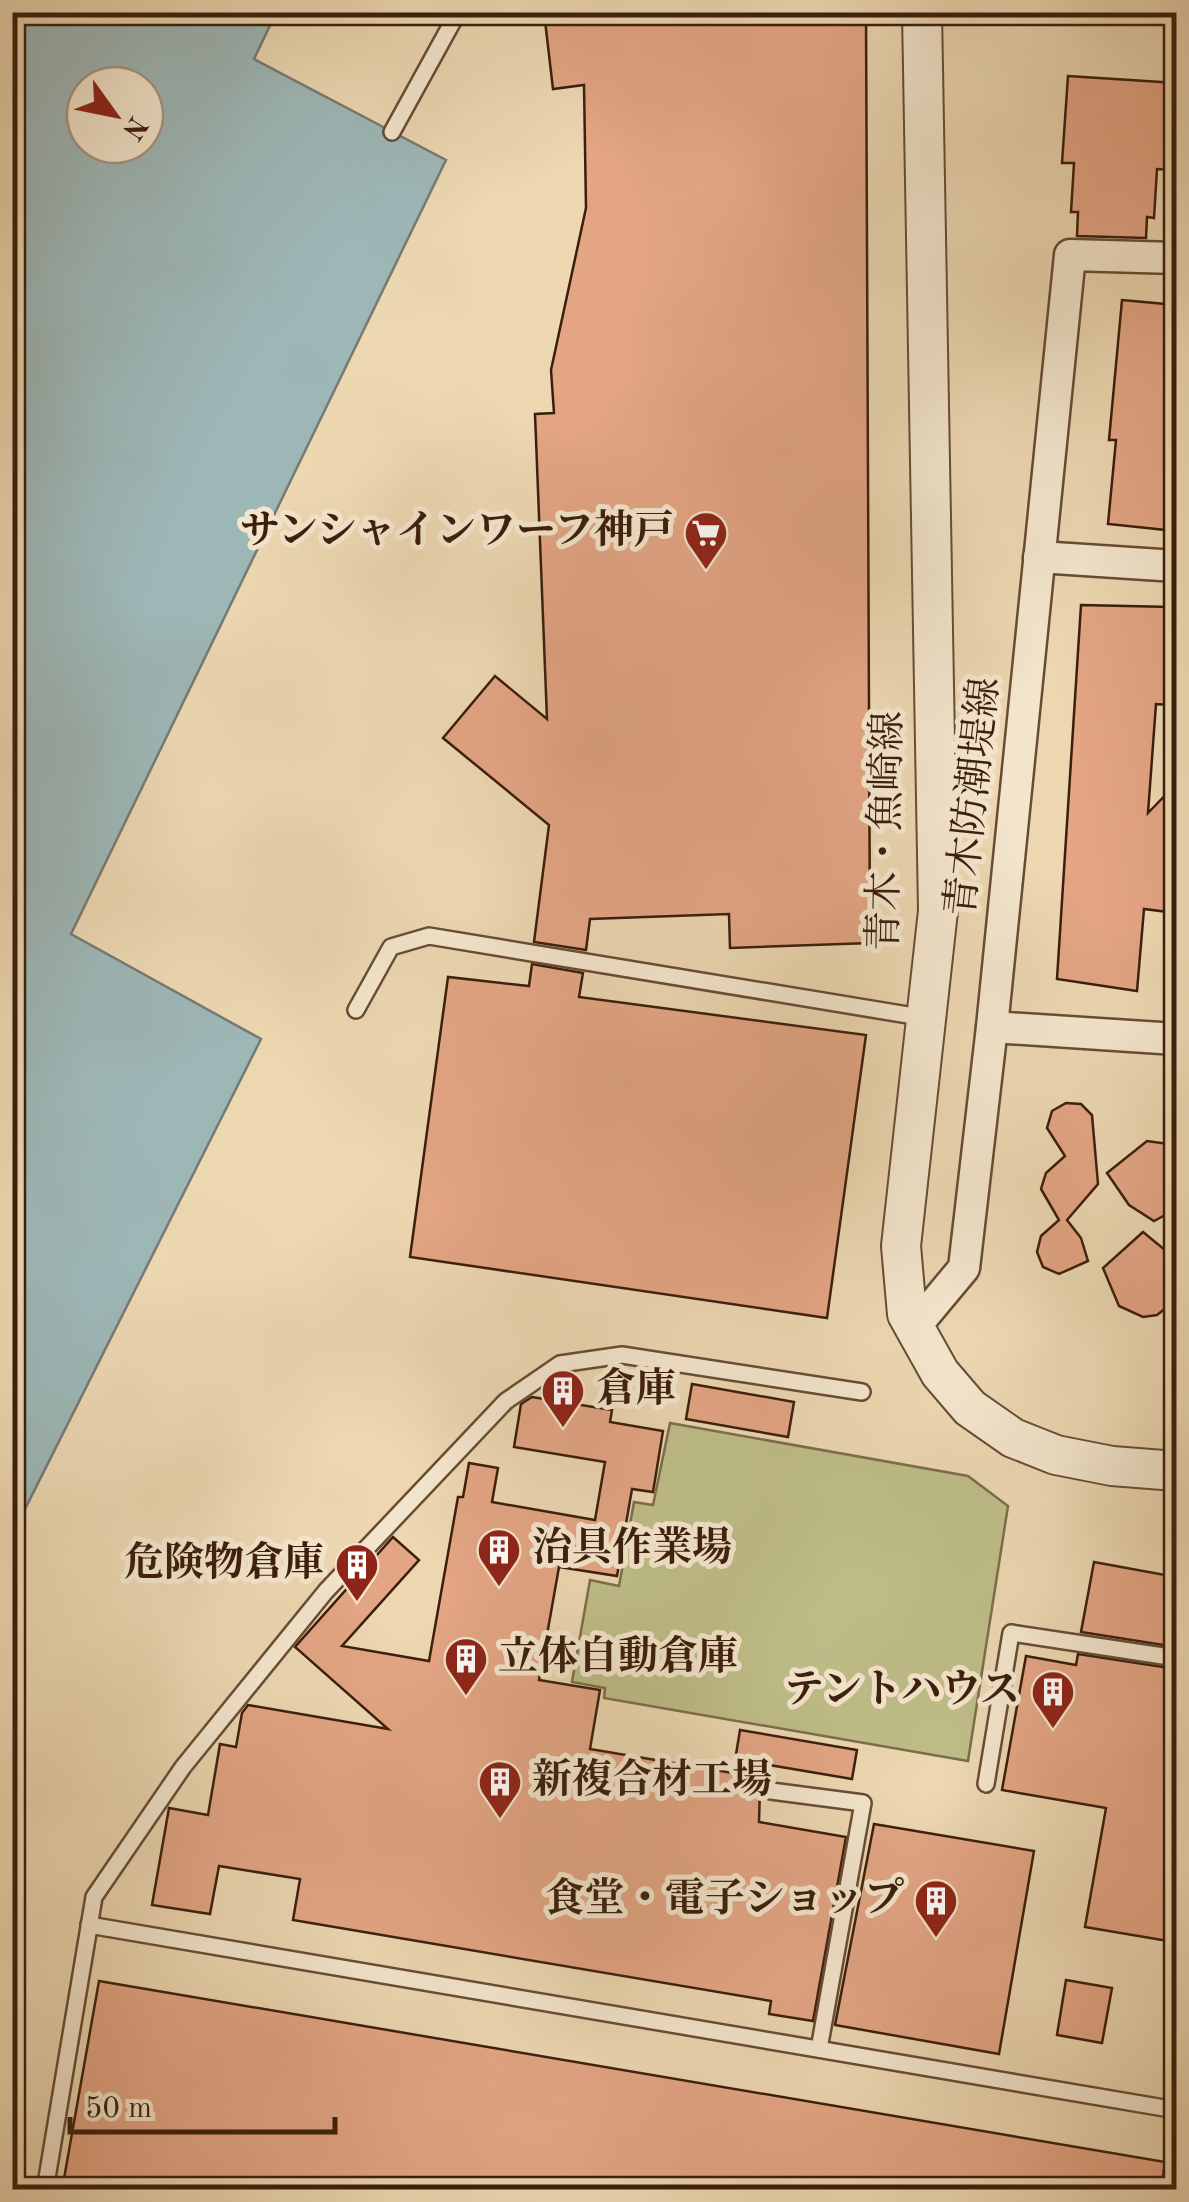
<svg xmlns="http://www.w3.org/2000/svg" width="1189" height="2202" font-family="'Old Standard TT','Noto Serif JP',serif">
	<style>
		.green { fill: #bebd88; stroke: #7c6e4a; stroke-width: 2.5 }
		.water { fill: #9db7b7; stroke: #767a73; stroke-width: 2.5; fill-rule: evenodd }
		.building { fill: #e3a584; stroke: #3b1e0c; stroke-width: 2.5 }
		.lines { fill: none; stroke-linecap: round; stroke-linejoin: round }
		.service-casing { stroke: #674c35; stroke-width: 20 }
		.minor-casing { stroke: #674c35; stroke-width: 35 }
		.tertiary-casing { stroke: #674c35; stroke-width: 42 }
		.service { stroke: #f3e5cc; stroke-width: 15 }
		.minor { stroke: #f3e5cc; stroke-width: 30 }
		.tertiary { stroke: #f3e5cc; stroke-width: 38 }
		.labels { text-anchor: middle; dominant-baseline: central; stroke-width: 10; stroke-linejoin: round; paint-order: stroke }
		.poi-label { font-size: 40px; font-weight: bold; fill: #3b1e0c; stroke: #f3e5cc; text-anchor: end }
		.street-label { font-size: 40px; fill: #3b1e0c; stroke: #f3e5cc }
	</style>
	<rect width="100%" height="100%" fill="#ecd7b1"/>
	<filter id="stains"><feTurbulence type="fractalNoise" baseFrequency=".002" numOctaves="4"/><feColorMatrix values="0 0 0 0 .2 0 0 0 0 .09 0 0 0 0 .02 0 0 0 .5 -.17"/></filter>
	<radialGradient id="worn" r=".72"><stop offset=".6" stop-color="#630" stop-opacity="0"/><stop offset="1" stop-color="#630" stop-opacity=".3"/></radialGradient>
	<path class="green" d="M 670,1423 L 968,1476 L 1008,1506 L 968,1761 L 604,1698 L 605,1688 L 572,1682 L 590,1580 L 619,1586 L 634,1502 L 653,1505 Z"/>
	<path class="water" d="M 13,13 L 276,13 L 254,59 L 446,160 L 71,934 L 261,1039 L 13,1533 ZM 85,85 L 145,85 L 145,145 L 85,145 Z"/>
	<g class="building">
		<path d="M 544,12 L 866,12 L 870,943 L 730,948 L 729,914 L 590,919 L 586,950 L 534,942 L 549,825 L 443,738 L 495,676 L 547,719 L 535,414 L 554,413 L 551,370 L 586,208 L 584,85 L 553,89 Z"/>
		<path d="M 1068,76 L 1176,83 L 1176,170 L 1157,169 L 1154,218 L 1147,217 L 1146,238 L 1077,236 L 1078,212 L 1071,212 L 1074,163 L 1062,163 Z"/>
		<path d="M 1122,300 L 1176,305 L 1176,531 L 1108,524 L 1116,440 L 1109,440 Z"/>
		<path d="M 1081,605 L 1172,607 L 1170,705 L 1156,704 L 1148,813 L 1176,784 L 1176,913 L 1144,909 L 1137,991 L 1057,979 Z"/>
		<path d="M 532,964 L 583,973 L 579,997 L 866,1035 L 827,1318 L 410,1257 L 448,977 L 529,986 Z"/>
		<path d="M 1066,1103 L 1081,1104 L 1092,1115 L 1098,1184 L 1067,1220 L 1081,1238 L 1088,1261 L 1059,1274 L 1043,1267 L 1037,1252 L 1041,1236 L 1059,1220 L 1041,1189 L 1046,1173 L 1065,1156 L 1047,1128 L 1052,1111 Z"/>
		<path d="M 1147,1141 L 1176,1145 L 1176,1209 L 1154,1221 L 1129,1205 L 1107,1173 Z"/>
		<path d="M 1143,1232 L 1176,1259 L 1176,1300 L 1157,1315 L 1143,1317 L 1119,1306 L 1103,1268 Z"/>
		<path d="M 692,1384 L 794,1402 L 788,1437 L 686,1419 Z"/>
		<path d="M 532,1397 L 612,1410 L 610,1422 L 663,1431 L 653,1492 L 632,1489 L 617,1576 L 559,1567 L 539,1680 L 600,1690 L 590,1749 L 733,1773 L 740,1730 L 857,1750 L 852,1779 L 769,1765 L 760,1789 L 759,1822 L 846,1837 L 813,2021 L 769,2014 L 771,2001 L 293,1920 L 300,1879 L 219,1866 L 210,1914 L 152,1905 L 169,1808 L 208,1815 L 220,1744 L 236,1747 L 242,1713 L 248,1705 L 388,1729 L 295,1647 L 393,1537 L 419,1560 L 342,1646 L 429,1661 L 458,1497 L 463,1497 L 469,1463 L 498,1468 L 492,1502 L 595,1520 L 605,1462 L 514,1447 L 521,1404 Z"/>
		<path d="M 1094,1562 L 1176,1577 L 1176,1647 L 1081,1632 Z"/>
		<path d="M 1078,1654 L 1176,1669 L 1174,1942 L 1085,1927 L 1106,1808 L 1002,1790 L 1026,1656 L 1076,1665 Z"/>
		<path d="M 874,1824 L 1034,1851 L 999,2054 L 835,2025 Z"/>
		<path d="M 1066,1980 L 1112,1988 L 1102,2043 L 1057,2035 Z"/>
		<path d="M 99,1981 L 1165,2162 L 1161,2190 L 62,2190 Z"/>
	</g>
	<g class="lines">
		<g class="service-casing">
			<g id="service">
				<path d="M 392,132 L 458,12"/>
				<path d="M 356,1010 L 391,947 L 429,936 L 926,1018"/>
				<path d="M 986,1784 L 1011,1633 L 1176,1658"/>
				<path d="M 771,1791 L 863,1803 L 819,2049"/>
				<path d="M 89,1925 L 1176,2110"/>
				<path d="M 45,2190 L 94,1897 L 183,1767 L 326,1591 L 506,1401 L 560,1364 L 622,1355 L 862,1392"/>
			</g>
		</g>
		<g class="minor-casing">
			<g id="minor">
				<path d="M 1039,557 L 1176,566"/>
				<path d="M 992,1027 L 1176,1039"/>
				<path d="M 914,1328 L 964,1268 L 992,1027 L 1070,255 L 1176,258"/>
			</g>
		</g>
		<g class="tertiary-casing">
			<path id="tertiary" d="M 922,12 L 938,911 L 901,1246 L 907,1314 L 940,1373 L 970,1408 L 1013,1438 L 1056,1455 L 1112,1466 L 1176,1471"/>
		</g>
		<use href="#service" class="service"/>
		<use href="#minor" class="minor"/>
		<use href="#tertiary" class="tertiary"/>
	</g>
	<defs>
		<g id="supermarket-pin" transform="scale(2.25)"><path d="M0 17L-7.5 6A9.5 9.5 0 1 1 7.5 6Z" fill="#8f2418" stroke="#f3e5cc"/><path d="M-6-5.5h2.5l.6 2H6L4.5 2H-2.5L-4.4-4H-6ZM-1.5 3.2a1.3 1.3 0 1 0 .1 0ZM3 3.2a1.3 1.3 0 1 0 .1 0Z" fill="#fff"/></g>
		<g id="building-pin" transform="scale(2.25)"><path d="M0 17L-7.5 6A9.5 9.5 0 1 1 7.5 6Z" fill="#8f2418" stroke="#f3e5cc"/><path d="M-4-6H4V6H1V3H-1V6H-4ZM-2.5-4.3h1.7v1.8h-1.7ZM.8-4.3h1.7v1.8H.8ZM-2.5-1h1.7V.8h-1.7ZM.8-1h1.7V.8H.8Z" fill="#fff"/></g>
	</defs>
	<g fill-rule="evenodd">
		<use href="#supermarket-pin" x="706" y="533"/>
		<use href="#building-pin" x="563" y="1391"/>
		<use href="#building-pin" x="499" y="1550"/>
		<use href="#building-pin" x="357" y="1565"/>
		<use href="#building-pin" x="466" y="1659"/>
		<use href="#building-pin" x="1053" y="1692"/>
		<use href="#building-pin" x="500" y="1782"/>
		<use href="#building-pin" x="936" y="1901"/>
	</g>
	<g class="labels">
		<g class="poi-label">
			<text x="674" y="533">サンシャインワーフ神戸</text>
			<text x="596" y="1391" text-anchor="start">倉庫</text>
			<text x="532" y="1550" text-anchor="start">治具作業場</text>
			<text x="324" y="1565">危険物倉庫</text>
			<text x="498" y="1659" text-anchor="start">立体自動倉庫</text>
			<text x="1020" y="1692">テントハウス</text>
			<text x="532" y="1782" text-anchor="start">新複合材工場</text>
			<text x="904" y="1901">食堂・電子ショップ</text>
		</g>
		<g class="street-label">
			<text transform="translate(975 797) rotate(-84)">青木防潮堤線</text>
			<text transform="translate(888 831) rotate(-89)">青木・魚崎線</text>
		</g>
	</g>
	<rect width="1189" height="2202" fill="none" stroke="#ecd7b1" stroke-width="50"/>
	<rect x="15" y="15" width="1159" height="2172" fill="none" stroke="#3b1e0c" stroke-width="5"/>
	<rect x="25" y="25" width="1139" height="2152" fill="none" stroke="#3b1e0c" stroke-width="2.5"/>
	<g transform="translate(115 115) rotate(123)"><circle r="48" fill="#f3e5cc" stroke="#a9957f" stroke-width="2.5"/>
	<path d="M0-8L18 38L0 25L-18 38Z" fill="#8f2418"/>
	<text y="-15" font-size="28" font-weight="bold" text-anchor="middle" fill="#3b1e0c">N</text>
	</g>
	<path d="M70 2117v15h265v-15" fill="none" stroke="#3b1e0c" stroke-width="5"/>
	<text x="85" y="2117" font-size="30" fill="#3b1e0c" stroke="#f3e5cc" stroke-width="8" paint-order="stroke">50 m</text>
	<rect width="100%" height="100%" filter="url(#stains)"/>
	<rect width="100%" height="100%" fill="url(#worn)"/>
</svg>
